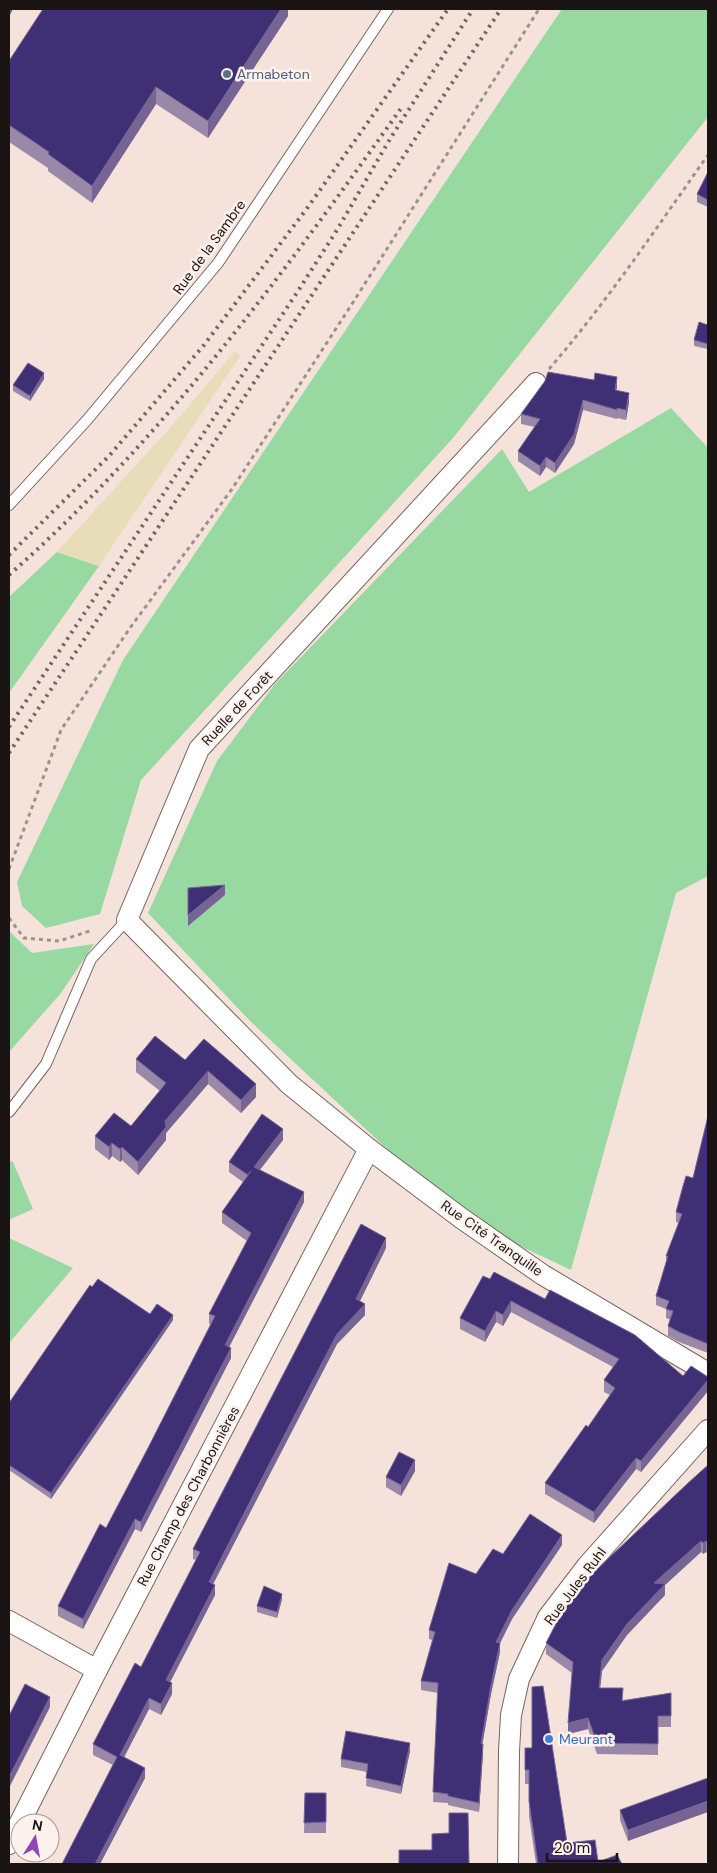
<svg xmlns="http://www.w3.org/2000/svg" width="717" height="1873" font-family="'DM Sans',sans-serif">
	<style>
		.green { fill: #97d9a1 }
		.sand { fill: #e7ddb8 }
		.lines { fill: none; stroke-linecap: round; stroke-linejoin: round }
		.service-casing { stroke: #75655f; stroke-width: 12 }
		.minor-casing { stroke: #75655f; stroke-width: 22 }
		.path { stroke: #9e908b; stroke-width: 3; stroke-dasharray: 4 4; stroke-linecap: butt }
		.service { stroke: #fff; stroke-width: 10 }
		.minor { stroke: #fff; stroke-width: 20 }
		.rail { stroke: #726763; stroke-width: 4; stroke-dasharray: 2.5 5; stroke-linecap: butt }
		.wall { fill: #9a88a8 }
		.shaded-wall { fill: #766594 }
		.building { fill: #3f2f75; stroke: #766594 }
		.service-dot { fill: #5c6f8a; stroke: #fdf1ed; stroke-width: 2 }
		.shop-dot { fill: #3f7fe0; stroke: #fdf1ed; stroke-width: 2 }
		.labels { text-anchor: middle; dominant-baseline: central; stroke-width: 5; stroke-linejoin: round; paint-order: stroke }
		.service-label { font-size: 14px; fill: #4e5e75; stroke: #fdf1ed; text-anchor: start }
		.street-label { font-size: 14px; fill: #1a1412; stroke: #fdf1ed }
		.shop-label { font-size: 14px; fill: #366cbe; stroke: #fdf1ed; text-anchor: start }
	</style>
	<rect width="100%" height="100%" fill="#f5e2db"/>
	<g class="green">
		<path d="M 562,9 L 708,9 L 708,117 L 453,438 L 141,780 L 100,914 L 46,928 L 22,906 L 17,882 L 123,660 Z"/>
		<path d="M 671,408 L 708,448 L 708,876 L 676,893 L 571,1270 L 461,1218 L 250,1021 L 148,913 L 217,761 L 275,684 L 502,449 L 529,492 Z"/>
		<path d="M 57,552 L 99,566 L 9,693 L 9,597 Z"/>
		<path d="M 9,931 L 32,953 L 94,944 L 61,993 L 9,1052 Z"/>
		<path d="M 9,1161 L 13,1162 L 33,1209 L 9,1220 Z"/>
		<path d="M 9,1238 L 73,1268 L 9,1343 Z"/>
	</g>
	<path class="sand" d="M 235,351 L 240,356 L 99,566 L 57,552 L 178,419 Z"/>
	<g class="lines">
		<g class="service-casing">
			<g id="service">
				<path d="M 9,505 L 87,420 L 218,263 L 388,9"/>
				<path d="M 9,1112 L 46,1064 L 91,959 L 127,920"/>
			</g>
		</g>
		<g class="minor-casing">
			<g id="minor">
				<path d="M 536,383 L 199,749 L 127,920 L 289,1084 L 369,1149 L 461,1218 L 543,1275 L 708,1373"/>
				<path d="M 9,1621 L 97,1670"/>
				<path d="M 9,1844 L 97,1670 L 369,1149"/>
				<path d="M 508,1864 L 509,1751 L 511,1715 L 519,1679 L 548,1617 L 587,1566 L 708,1430"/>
			</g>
		</g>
		<g class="path">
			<path d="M 549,369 C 607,302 657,227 708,155"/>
			<path d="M 9,869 L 61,730 L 130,628 L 232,489 L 352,304 L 539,9"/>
			<path d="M 9,918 L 24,938 L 59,941 L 93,930"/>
		</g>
		<use href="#service" class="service"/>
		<use href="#minor" class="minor"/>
		<g class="rail">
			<path d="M 9,555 L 109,456 L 204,345 L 308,207 L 448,9"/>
			<path d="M 9,575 C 162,440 284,273 402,107"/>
			<path d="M 9,727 L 298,291 L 337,230 L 390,139 L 473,9"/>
			<path d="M 9,753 L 501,9"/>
		</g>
	</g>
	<g class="wall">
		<path d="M 288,9 L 288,16 L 208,138 L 156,104 L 92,203 L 48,171 L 48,168 L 9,142 L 9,61 Z"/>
		<path d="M 708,172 L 708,207 L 697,202 L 697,194 Z"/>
		<path d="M 708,325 L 708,349 L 694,346 L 694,340 Z"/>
		<path d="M 44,379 L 30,401 L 13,391 L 13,385 Z"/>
		<path d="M 617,387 L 616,390 L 629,402 L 626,420 L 617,418 L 617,419 L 583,410 L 574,444 L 555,473 L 546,467 L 540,476 L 518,461 L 518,451 L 535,427 L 521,424 L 521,414 Z"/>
		<path d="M 204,1039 L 256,1097 L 241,1113 L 208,1084 L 166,1133 L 166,1140 L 138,1175 L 122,1160 L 120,1162 L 112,1156 L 109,1160 L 95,1149 L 95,1136 L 131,1126 L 160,1091 L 136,1072 L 136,1059 L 185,1060 Z"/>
		<path d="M 708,1116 L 708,1353 L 679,1342 L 668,1336 L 668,1326 L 671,1320 L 666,1318 L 666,1309 L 656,1305 L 656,1296 L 666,1262 L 666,1256 L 679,1223 L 676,1222 L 676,1212 L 693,1178 Z"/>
		<path d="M 283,1140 L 260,1170 L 304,1202 L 229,1347 L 231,1358 L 141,1532 L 135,1529 L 83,1629 L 58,1616 L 58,1606 L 106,1528 L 147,1450 L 211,1325 L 209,1324 L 209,1314 L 247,1241 L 222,1223 L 222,1212 L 243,1182 L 229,1172 L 229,1162 Z"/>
		<path d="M 386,1248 L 360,1301 L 365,1315 L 337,1344 L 259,1495 L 213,1584 L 215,1595 L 170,1682 L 172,1694 L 161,1715 L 149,1709 L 124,1757 L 145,1778 L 100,1864 L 62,1864 L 113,1765 L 93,1755 L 93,1744 L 141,1667 L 196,1560 L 193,1559 L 193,1549 Z"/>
		<path d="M 483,1276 L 683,1376 L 708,1377 L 708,1391 L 641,1472 L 636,1469 L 594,1523 L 545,1494 L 545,1483 L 588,1427 L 610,1395 L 604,1392 L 604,1380 L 613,1367 L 511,1312 L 503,1326 L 496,1322 L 485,1342 L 460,1329 L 460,1318 Z"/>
		<path d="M 92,1287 L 150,1314 L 173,1320 L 51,1499 L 9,1470 L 9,1403 Z"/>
		<path d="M 708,1465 L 708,1554 L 706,1552 L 703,1554 L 701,1552 L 665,1585 L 665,1595 L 627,1635 L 602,1671 L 600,1688 L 623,1700 L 671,1693 L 671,1727 L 658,1727 L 658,1755 L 597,1754 L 588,1729 L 568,1734 L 572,1673 L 546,1654 L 546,1643 Z"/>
		<path d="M 415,1471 L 401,1496 L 386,1487 L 386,1477 Z"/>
		<path d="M 562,1545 L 512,1619 L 500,1643 L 500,1652 L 491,1694 L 482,1744 L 483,1753 L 479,1812 L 448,1805 L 448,1803 L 433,1802 L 438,1693 L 421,1690 L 421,1681 L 432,1640 L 429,1639 L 429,1630 L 476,1574 L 503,1554 Z"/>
		<path d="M 282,1599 L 277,1618 L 257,1612 L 257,1606 Z"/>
		<path d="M 525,1748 L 567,1843 L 598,1862 L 622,1864 L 536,1864 L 529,1816 L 529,1784 L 525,1784 Z"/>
		<path d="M 410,1751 L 401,1794 L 366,1786 L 367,1772 L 341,1767 L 341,1759 Z"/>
		<path d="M 708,1778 L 628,1841 L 620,1820 L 620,1810 Z"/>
		<path d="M 305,1793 L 326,1793 L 326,1833 L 304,1833 Z"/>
	</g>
	<g class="shaded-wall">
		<path d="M 9,9 L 13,9 L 9,17 Z"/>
		<path d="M 281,9 L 288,9 L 288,16 L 208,138 L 208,121 Z"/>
		<path d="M 156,87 L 156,104 L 92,203 L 92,186 Z"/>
		<path d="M 44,373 L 44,379 L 30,401 L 30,396 Z"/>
		<path d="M 617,377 L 617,387 L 615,399 L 615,390 Z"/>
		<path d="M 629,393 L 629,402 L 626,420 L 626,410 Z"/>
		<path d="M 583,400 L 583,410 L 574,444 L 555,473 L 555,463 Z"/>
		<path d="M 546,457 L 546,467 L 540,476 L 540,466 Z"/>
		<path d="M 225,885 L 225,895 L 188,926 L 188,915 Z"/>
		<path d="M 208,1071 L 208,1084 L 166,1133 L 166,1140 L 138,1175 L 138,1162 L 165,1121 Z"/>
		<path d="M 256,1084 L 256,1097 L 241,1113 L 241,1100 Z"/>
		<path d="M 283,1129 L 283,1140 L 254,1177 L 254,1167 Z"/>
		<path d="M 112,1143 L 112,1156 L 109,1160 L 109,1147 Z"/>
		<path d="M 122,1147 L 122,1160 L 120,1162 L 120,1149 Z"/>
		<path d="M 304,1192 L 304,1202 L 225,1355 L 225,1345 Z"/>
		<path d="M 386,1238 L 386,1248 L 356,1309 L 356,1299 Z"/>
		<path d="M 511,1301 L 511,1312 L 503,1326 L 503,1315 Z"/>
		<path d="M 365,1304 L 365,1315 L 337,1344 L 209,1592 L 209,1582 L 337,1334 Z"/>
		<path d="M 496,1311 L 496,1322 L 485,1342 L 485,1331 Z"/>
		<path d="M 173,1315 L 173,1320 L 51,1499 L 51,1493 Z"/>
		<path d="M 231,1348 L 231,1358 L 141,1532 L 141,1522 Z"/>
		<path d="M 708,1380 L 708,1391 L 641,1472 L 641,1461 Z"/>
		<path d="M 636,1458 L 636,1469 L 594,1523 L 594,1512 Z"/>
		<path d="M 415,1460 L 415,1471 L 401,1496 L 401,1485 Z"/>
		<path d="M 135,1519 L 135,1529 L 83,1629 L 83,1619 Z"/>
		<path d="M 562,1535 L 562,1545 L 512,1619 L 500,1643 L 500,1652 L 491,1694 L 481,1753 L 481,1744 L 496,1642 L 512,1610 Z"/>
		<path d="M 701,1541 L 701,1552 L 665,1585 L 665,1595 L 627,1635 L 602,1671 L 599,1699 L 599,1688 L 602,1660 L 627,1624 L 654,1583 Z"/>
		<path d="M 706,1541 L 706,1552 L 703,1554 L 703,1543 Z"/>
		<path d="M 215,1585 L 215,1595 L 166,1690 L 166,1680 Z"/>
		<path d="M 282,1594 L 282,1599 L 277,1618 L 277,1612 Z"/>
		<path d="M 172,1683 L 172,1694 L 161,1715 L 161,1704 Z"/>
		<path d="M 50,1697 L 50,1707 L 9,1788 L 9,1777 Z"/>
		<path d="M 149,1698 L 149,1709 L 120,1765 L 120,1755 Z"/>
		<path d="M 588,1718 L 588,1729 L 568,1734 L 568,1723 Z"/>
		<path d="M 410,1743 L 410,1751 L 401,1794 L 401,1786 Z"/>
		<path d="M 483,1744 L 483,1753 L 479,1812 L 479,1803 Z"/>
		<path d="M 145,1768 L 145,1778 L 100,1864 L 95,1864 Z"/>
		<path d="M 708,1801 L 708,1812 L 628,1841 L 628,1830 Z"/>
	</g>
	<g class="building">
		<path d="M 43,9 L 281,9 L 208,121 L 156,87 L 92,186 L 48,154 L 49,152 L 9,125 L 9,61 Z"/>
		<path d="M 708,172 L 708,200 L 697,194 Z"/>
		<path d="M 699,322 L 708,325 L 708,344 L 694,340 Z"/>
		<path d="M 28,363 L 44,373 L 30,396 L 13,385 Z"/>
		<path d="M 548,372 L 594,380 L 595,373 L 617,377 L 615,390 L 629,393 L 626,410 L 617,408 L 617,410 L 583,400 L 574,434 L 555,463 L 546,457 L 540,466 L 518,451 L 540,419 L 521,414 L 545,381 Z"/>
		<path d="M 225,885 L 188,915 L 188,888 Z"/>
		<path d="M 155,1036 L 185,1060 L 204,1039 L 256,1084 L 241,1100 L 208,1071 L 165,1121 L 166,1127 L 138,1162 L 122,1147 L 120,1149 L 112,1143 L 109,1147 L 95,1136 L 114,1113 L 131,1126 L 166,1083 L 136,1059 Z"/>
		<path d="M 262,1114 L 283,1129 L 254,1167 L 304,1192 L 225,1345 L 231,1348 L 211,1386 L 141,1522 L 135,1519 L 83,1619 L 58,1606 L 100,1524 L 106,1528 L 147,1450 L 215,1316 L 209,1314 L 251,1233 L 222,1212 L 251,1171 L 248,1175 L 229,1162 Z"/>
		<path d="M 708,1116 L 708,1344 L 679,1332 L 668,1326 L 673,1311 L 666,1309 L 669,1301 L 656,1296 L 668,1256 L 666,1256 L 682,1214 L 676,1212 L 683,1186 L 686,1176 L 693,1178 Z"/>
		<path d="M 361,1224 L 386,1238 L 356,1299 L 365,1304 L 337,1334 L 259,1484 L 209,1582 L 215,1585 L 166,1680 L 172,1683 L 161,1704 L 149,1698 L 120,1755 L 145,1768 L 95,1864 L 62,1864 L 117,1757 L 93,1744 L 135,1663 L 141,1667 L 200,1552 L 193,1549 Z"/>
		<path d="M 494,1272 L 545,1299 L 550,1290 L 635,1335 L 683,1376 L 691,1366 L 708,1377 L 708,1380 L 641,1461 L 636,1458 L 594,1512 L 545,1483 L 586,1425 L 588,1427 L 615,1388 L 604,1380 L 619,1359 L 511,1301 L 503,1315 L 496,1311 L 485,1331 L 460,1318 L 483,1276 L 490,1279 Z"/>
		<path d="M 98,1279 L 150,1314 L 157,1304 L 173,1315 L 51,1493 L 9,1465 L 9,1403 L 90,1285 L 92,1287 Z"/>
		<path d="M 399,1452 L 415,1460 L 401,1485 L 386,1477 Z"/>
		<path d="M 708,1465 L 708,1543 L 706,1541 L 703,1543 L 701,1541 L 654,1583 L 665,1584 L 627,1624 L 602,1660 L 599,1688 L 623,1688 L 622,1701 L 671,1693 L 671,1716 L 658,1716 L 658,1744 L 597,1743 L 588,1718 L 568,1723 L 573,1662 L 546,1643 L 562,1612 L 592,1574 L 687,1484 Z"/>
		<path d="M 530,1514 L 562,1535 L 512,1610 L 496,1642 L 500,1643 L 491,1685 L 481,1744 L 483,1744 L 479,1803 L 448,1796 L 448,1794 L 433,1792 L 438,1683 L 421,1681 L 435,1632 L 429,1630 L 449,1563 L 476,1574 L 493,1549 L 503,1554 Z"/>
		<path d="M 264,1586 L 282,1594 L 277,1612 L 257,1606 Z"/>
		<path d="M 25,1684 L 50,1697 L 9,1777 L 9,1716 Z"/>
		<path d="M 543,1686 L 567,1843 L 595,1840 L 598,1862 L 617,1855 L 622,1864 L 538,1864 L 529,1801 L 529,1770 L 525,1770 L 525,1748 L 532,1748 L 532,1687 Z"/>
		<path d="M 346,1731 L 410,1743 L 401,1786 L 366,1778 L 368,1764 L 341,1759 Z"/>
		<path d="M 708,1778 L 708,1801 L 628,1830 L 620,1810 Z"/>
		<path d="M 305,1793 L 326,1793 L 326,1822 L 304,1823 Z"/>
		<path d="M 449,1813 L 468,1813 L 469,1864 L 399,1864 L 399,1850 L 432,1850 L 432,1834 L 449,1833 Z"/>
	</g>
	<circle class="service-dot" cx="227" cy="74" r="5"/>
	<circle class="shop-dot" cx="549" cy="1739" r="5"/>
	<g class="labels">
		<g class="service-label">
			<text x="237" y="74">Armabeton</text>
		</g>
		<g class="street-label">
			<text transform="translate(209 247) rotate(-54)">Rue de la Sambre</text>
			<text transform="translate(237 708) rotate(-47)">Ruelle de Forêt</text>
			<text transform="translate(492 1238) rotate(35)">Rue Cité Tranquille</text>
			<text transform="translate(188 1496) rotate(-62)">Rue Champ des Charbonnières</text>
			<text transform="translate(575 1586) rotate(-53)">Rue Jules Ruhl</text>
		</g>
		<g class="shop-label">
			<text x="559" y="1739">Meurant</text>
		</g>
	</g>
	<rect width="717" height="1873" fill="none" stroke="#1a1412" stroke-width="20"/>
	<g transform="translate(35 1838) rotate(11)"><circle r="24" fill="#fdf1ed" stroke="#a29995"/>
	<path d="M0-4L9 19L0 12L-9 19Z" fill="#8e46b9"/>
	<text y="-8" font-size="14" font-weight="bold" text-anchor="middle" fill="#1a1412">N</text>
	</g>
	<path d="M547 1853v8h70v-8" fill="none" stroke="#1a1412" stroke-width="2.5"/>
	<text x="554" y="1853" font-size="15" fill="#1a1412" stroke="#fdf1ed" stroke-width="4" paint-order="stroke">20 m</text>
</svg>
